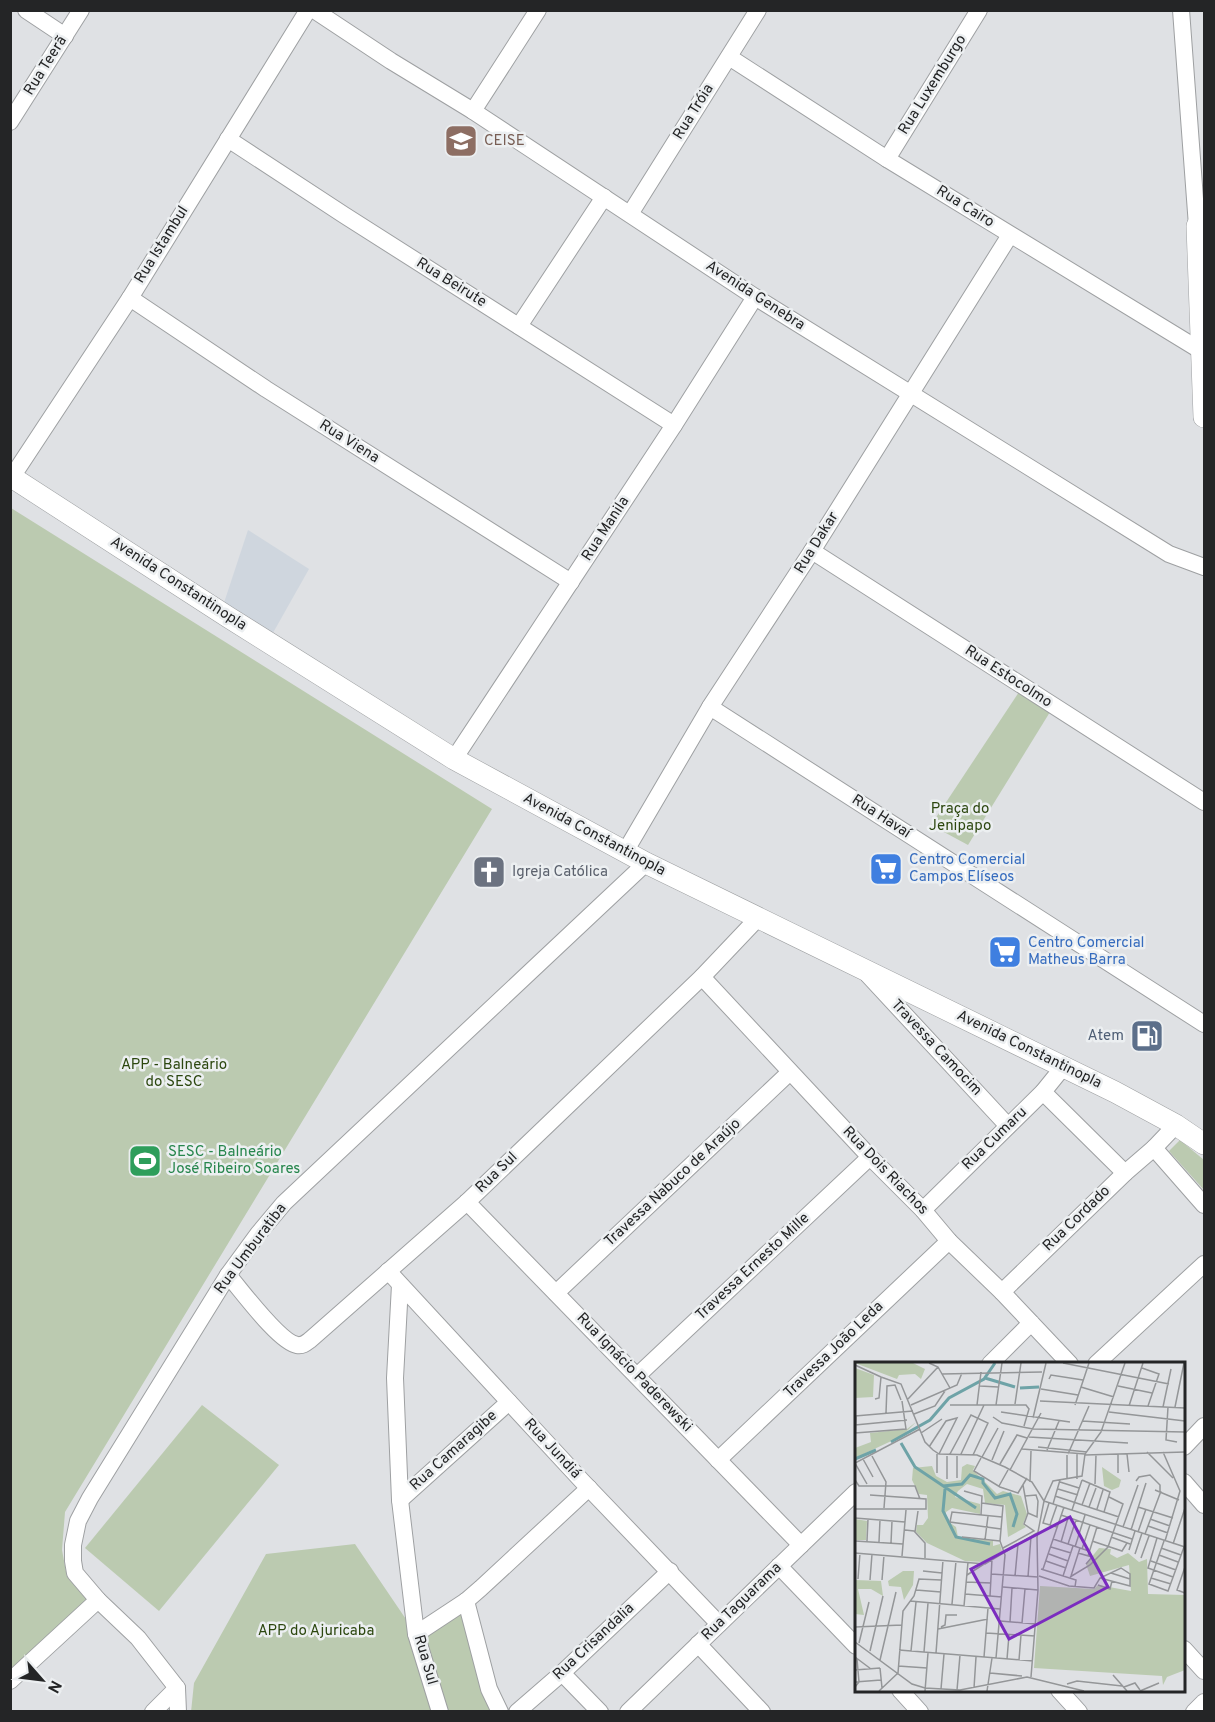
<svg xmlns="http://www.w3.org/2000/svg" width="1215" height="1722" font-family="Overpass,sans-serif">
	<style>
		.built { fill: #cfd6de }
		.green { fill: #bbcab0 }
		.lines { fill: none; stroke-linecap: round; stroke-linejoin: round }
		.minor-casing { stroke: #9ea0a2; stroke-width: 18 }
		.tertiary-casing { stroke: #9ea0a2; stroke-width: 22 }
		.minor { stroke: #fff; stroke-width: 16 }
		.tertiary { stroke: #fff; stroke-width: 21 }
		.labels { text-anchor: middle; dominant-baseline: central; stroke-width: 5; stroke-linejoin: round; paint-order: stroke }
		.street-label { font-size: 15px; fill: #242526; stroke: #eceff1 }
		.education-label { font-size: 15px; fill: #785e54; stroke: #eceff1; text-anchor: start }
		.park-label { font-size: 15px; fill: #2c470f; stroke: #eceff1 }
		.shop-label { font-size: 15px; fill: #366cbe; stroke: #eceff1; text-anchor: start }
		.worship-label { font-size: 15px; fill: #5b616d; stroke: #eceff1; text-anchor: start }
		.service-label { font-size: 15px; fill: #4e5e75; stroke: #eceff1; text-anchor: end }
		.leisure-label { font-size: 15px; fill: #27864d; stroke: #eceff1; text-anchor: start }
		.inset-river { fill: none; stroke: #6ea3a7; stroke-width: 3 }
		.inset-road { fill: none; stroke: #949698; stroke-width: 1.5 }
		.view { fill: #7b2cbf; fill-opacity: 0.15; stroke: #7b2cbf; stroke-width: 3 }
		.inset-edge { fill: none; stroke: #242526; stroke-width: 3 }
	</style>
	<rect width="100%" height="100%" fill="#dfe1e4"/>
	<path class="built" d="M 248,530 L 309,569 L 265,647 L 219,618 Z"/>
	<g class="green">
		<path d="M 11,508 L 492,809 L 65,1512 L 62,1550 L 67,1577 L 92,1605 L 11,1682 Z"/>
		<path d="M 1019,692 L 1050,712 L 968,845 L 931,825 Z"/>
		<path d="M 1180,1140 L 1204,1160 L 1204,1190 L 1169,1151 Z"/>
		<path d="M 202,1405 L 279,1465 L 159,1611 L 85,1548 Z"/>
		<path d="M 355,1544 L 416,1634 L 466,1601 L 489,1688 L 508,1711 L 191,1712 L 194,1683 L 266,1554 Z"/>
	</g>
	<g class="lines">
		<g class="minor-casing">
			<g id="minor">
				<path d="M 26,10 L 65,36"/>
				<path d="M 314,10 L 391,61 L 473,111 L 755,297 L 1169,554 L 1204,567"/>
				<path d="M 1181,10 L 1197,226"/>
				<path d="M 729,57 L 887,159 L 1203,352"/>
				<path d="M 473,111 L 538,10"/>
				<path d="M 10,122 L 81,10"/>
				<path d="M 228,139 L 344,215 L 674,425"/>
				<path d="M 887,159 L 979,10"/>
				<path d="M 630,214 L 758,10"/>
				<path d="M 130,298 L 266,389 L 571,582"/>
				<path d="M 519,326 L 604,197"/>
				<path d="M 12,477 L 130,298 L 308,10"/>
				<path d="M 812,551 L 1204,802"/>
				<path d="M 710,707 L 1204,1024"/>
				<path d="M 454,759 L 674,425 L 755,297"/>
				<path d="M 625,852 L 710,707 L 812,551 L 1010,235"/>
				<path d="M 868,975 L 1008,1126"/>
				<path d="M 702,977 L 870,1157 L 923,1210 L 949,1241 L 1002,1292 L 1070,1364"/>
				<path d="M 1043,1092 L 1125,1173"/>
				<path d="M 1154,1148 L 1204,1205"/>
				<path d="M 467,1202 L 801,1545"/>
				<path d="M 923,1210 L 1043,1092 L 1064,1066"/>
				<path d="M 388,1271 L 582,1481 L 719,1624"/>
				<path d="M 228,1275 C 242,1291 279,1342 297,1345 C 303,1346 306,1343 310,1340 L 467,1202 L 702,977 L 758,918"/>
				<path d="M 400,1285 L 395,1378 L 400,1500 L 416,1634 L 440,1712"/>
				<path d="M 1002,1292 L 1125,1173 L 1154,1148 L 1176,1125"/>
				<path d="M 556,1293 L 790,1072"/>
				<path d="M 990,1364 L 1031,1323"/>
				<path d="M 1096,1364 L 1204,1264"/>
				<path d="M 637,1376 L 870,1157"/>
				<path d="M 1184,1447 L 1204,1426"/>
				<path d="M 718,1460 L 949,1241"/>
				<path d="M 1184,1482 L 1204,1505"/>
				<path d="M 400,1500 L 509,1402"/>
				<path d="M 779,1566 L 856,1646"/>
				<path d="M 466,1601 L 489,1689 L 500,1712"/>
				<path d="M 416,1634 L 466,1601 L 481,1588 L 589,1488"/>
				<path d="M 698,1644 L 762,1712"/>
				<path d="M 1184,1649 L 1204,1671"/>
				<path d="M 562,1673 L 600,1712"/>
				<path d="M 10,1681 L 98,1600"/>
				<path d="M 900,1690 L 920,1712"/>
				<path d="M 1059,1690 L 1079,1712"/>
				<path d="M 153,1712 L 177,1688"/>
				<path d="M 178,1712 L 177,1688 L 138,1638 L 98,1600 L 75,1573 L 73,1561 L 73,1545 L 78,1521 L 90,1498 L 228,1275 L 258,1234 L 284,1203 L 646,863"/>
				<path d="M 517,1712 L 562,1673 L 670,1571"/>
				<path d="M 628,1712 L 856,1492"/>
				<path d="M 1194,1712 L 1204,1702"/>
			</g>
		</g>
		<g class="tertiary-casing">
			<g id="tertiary">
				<path d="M 1204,214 L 1197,226 L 1204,417"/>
				<path d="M 10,476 L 228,617 L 454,759 L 646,863 L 1115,1092 L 1176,1125 L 1204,1144"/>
			</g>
		</g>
		<use href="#minor" class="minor"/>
		<use href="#tertiary" class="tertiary"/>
	</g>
	<defs>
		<g id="school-square" transform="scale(1.725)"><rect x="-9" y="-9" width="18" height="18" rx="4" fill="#8d6e63" stroke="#eceff1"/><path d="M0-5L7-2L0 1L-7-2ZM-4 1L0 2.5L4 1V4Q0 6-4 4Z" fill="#fff"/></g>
		<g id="supermarket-square" transform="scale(1.725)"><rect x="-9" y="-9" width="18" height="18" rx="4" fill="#3f7fe0" stroke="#eceff1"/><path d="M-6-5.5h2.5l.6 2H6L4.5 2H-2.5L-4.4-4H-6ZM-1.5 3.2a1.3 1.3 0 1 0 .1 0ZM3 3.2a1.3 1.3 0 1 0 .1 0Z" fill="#fff"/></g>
		<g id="church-square" transform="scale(1.725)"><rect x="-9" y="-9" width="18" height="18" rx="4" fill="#6b7280" stroke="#eceff1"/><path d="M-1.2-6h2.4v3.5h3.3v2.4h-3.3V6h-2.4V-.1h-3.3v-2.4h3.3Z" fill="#fff"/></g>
		<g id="fuel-square" transform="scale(1.725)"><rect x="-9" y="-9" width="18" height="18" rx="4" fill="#5c6f8a" stroke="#eceff1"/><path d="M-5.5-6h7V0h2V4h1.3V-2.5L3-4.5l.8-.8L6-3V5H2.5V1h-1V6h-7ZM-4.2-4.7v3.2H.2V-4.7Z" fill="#fff"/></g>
		<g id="stadium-square" transform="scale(1.725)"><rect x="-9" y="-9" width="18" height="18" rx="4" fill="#2e9e5b" stroke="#eceff1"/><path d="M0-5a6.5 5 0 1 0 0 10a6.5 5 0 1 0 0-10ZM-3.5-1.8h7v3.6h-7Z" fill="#fff"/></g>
	</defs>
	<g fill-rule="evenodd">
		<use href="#school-square" x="461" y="141"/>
		<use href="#supermarket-square" x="886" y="869"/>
		<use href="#church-square" x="489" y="872"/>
		<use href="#supermarket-square" x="1005" y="952"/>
		<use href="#fuel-square" x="1147" y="1036"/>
		<use href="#stadium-square" x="145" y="1161"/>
	</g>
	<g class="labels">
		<g class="street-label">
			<text transform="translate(46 66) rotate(-58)">Rua Teerã</text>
			<text transform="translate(933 85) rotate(-58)">Rua Luxemburgo</text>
			<text transform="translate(694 112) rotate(-58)">Rua Tróia</text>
			<text transform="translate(965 207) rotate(32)">Rua Cairo</text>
			<text transform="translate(162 245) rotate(-58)">Rua Istambul</text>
			<text transform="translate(451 283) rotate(32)">Rua Beirute</text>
			<text transform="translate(755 296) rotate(33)">Avenida Genebra</text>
			<text transform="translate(349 442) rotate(32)">Rua Viena</text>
			<text transform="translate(606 529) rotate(-57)">Rua Manila</text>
			<text transform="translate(817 543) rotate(-58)">Rua Dakar</text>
			<text transform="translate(178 584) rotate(33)">Avenida Constantinopla</text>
			<text transform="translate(1008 677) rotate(33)">Rua Estocolmo</text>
			<text transform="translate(881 817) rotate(33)">Rua Havaí</text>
			<text transform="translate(594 835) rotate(28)">Avenida Constantinopla</text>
			<text transform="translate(936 1048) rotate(47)">Travessa Camocim</text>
			<text transform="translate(1029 1050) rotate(26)">Avenida Constantinopla</text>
			<text transform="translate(995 1139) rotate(-44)">Rua Cumaru</text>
			<text transform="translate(885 1171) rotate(46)">Rua Dois Riachos</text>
			<text transform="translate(497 1173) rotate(-44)">Rua Sul</text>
			<text transform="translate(673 1183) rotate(-43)">Travessa Nabuco de Araújo</text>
			<text transform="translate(1077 1219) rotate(-44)">Rua Cordado</text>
			<text transform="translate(251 1249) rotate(-53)">Rua Umburatiba</text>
			<text transform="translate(753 1267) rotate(-43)">Travessa Ernesto Mille</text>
			<text transform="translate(834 1350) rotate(-44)">Travessa João Leda</text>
			<text transform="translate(634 1373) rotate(46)">Rua Ignácio Paderewski</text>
			<text transform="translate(552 1449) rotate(47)">Rua Jundiá</text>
			<text transform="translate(454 1451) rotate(-42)">Rua Camaragibe</text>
			<text transform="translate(742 1602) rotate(-44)">Rua Taguarama</text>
			<text transform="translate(594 1642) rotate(-43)">Rua Crisandalia</text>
			<text transform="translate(425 1660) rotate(74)">Rua Sul</text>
		</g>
		<g class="education-label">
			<text x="484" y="141">CEISE</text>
		</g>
		<g class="park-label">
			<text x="960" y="809">Praça do<tspan x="960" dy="17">Jenipapo</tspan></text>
			<text x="174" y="1065">APP - Balneário<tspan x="174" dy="17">do SESC</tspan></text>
			<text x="316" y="1631">APP do Ajuricaba</text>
		</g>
		<g class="shop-label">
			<text x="909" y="860">Centro Comercial<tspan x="909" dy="17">Campos Elíseos</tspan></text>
			<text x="1028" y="943">Centro Comercial<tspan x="1028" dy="17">Matheus Barra</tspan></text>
		</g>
		<g class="worship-label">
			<text x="512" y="872">Igreja Católica</text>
		</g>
		<g class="service-label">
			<text x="1124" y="1036">Atem</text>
		</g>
		<g class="leisure-label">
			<text x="168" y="1152">SESC - Balneário<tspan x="168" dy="17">José Ribeiro Soares</tspan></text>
		</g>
	</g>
	<g transform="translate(855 1362)">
		<rect width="330" height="330" fill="#dfe1e4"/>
		<path d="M 0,1 L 58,1 L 70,7 L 66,17 L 60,12 L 44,13 L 42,17 ZM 0,6 L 19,13 L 18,35 L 0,36 ZM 61,60 L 47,74 L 0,96 L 0,86 L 16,80 L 15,71 L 52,67 ZM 112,102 L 120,104 L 118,108 L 142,132 L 148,129 L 166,134 L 172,152 L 168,162 L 171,165 L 153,175 L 150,143 L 130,141 L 128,127 L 112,122 L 103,129 L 100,135 L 125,142 L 125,152 L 97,146 L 91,150 L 91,158 L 101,165 L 103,175 L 138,179 L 138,184 L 145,182 L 147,189 L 128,200 L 110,199 L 72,181 L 61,170 L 62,163 L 68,163 L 73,156 L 72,133 L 64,132 L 57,118 L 58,106 L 77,104 L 81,114 L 92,120 L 106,118 L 107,105 ZM 247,105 L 266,118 L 264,125 L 257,128 L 249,124 ZM 0,157 L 12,159 L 11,178 L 0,178 ZM 244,186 L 256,187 L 255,192 L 262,196 L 273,191 L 284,200 L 292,197 L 293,232 L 330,233 L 330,308 L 312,315 L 308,323 L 307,314 L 179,306 L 185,224 L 239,227 L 243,223 L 276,229 L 274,203 L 235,214 L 231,202 ZM 48,209 L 59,209 L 58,223 L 49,238 L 46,225 L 34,224 L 33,219 ZM 0,218 L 26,219 L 28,234 L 16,227 L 3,227 L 9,253 L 0,252 Z" fill="#bbcab0"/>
		<path class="inset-river" d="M 130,16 L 160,25M 165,26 L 184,25M 36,80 L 75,58 L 94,36 L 129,17 L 140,1M 46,81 L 60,105 L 121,146M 0,97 L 21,88M 88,124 L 107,122 L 115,113 L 128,117 L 128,121 L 140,136 L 155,132 L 162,152 L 158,165M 90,127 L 88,149 L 101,175 L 135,182"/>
		<path class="inset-road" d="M 74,1 L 83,5 L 95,26M 208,1 L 314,22M 0,3 L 26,15M 287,6 L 304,12 L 293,44M 87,12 L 187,10M 26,15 L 46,22 L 70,80 L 78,88 L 84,92 L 122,93 L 150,105 L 177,120 L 189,139M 194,17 L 196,13 L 228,18M 125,24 L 143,25M 263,24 L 297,31M 226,25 L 259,35M 186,27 L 223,33M 20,37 L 24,36 L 26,15M 53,37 L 83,5M 185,39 L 330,46M 160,42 L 166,1M 56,43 L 102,23 L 107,11M 95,43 L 171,43 L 174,47 L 169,64M 122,43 L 126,10M 141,43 L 147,1M 220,43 L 234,1M 274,44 L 288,1M 308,45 L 316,7M 313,45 L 311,78 L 322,80M 320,45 L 329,1M 146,50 L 215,60M 254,50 L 330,59M 31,51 L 32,24 L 40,23 L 46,38M 59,52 L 80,44 L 90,29M 0,54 L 58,49M 138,55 L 147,61 L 178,67 L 330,70M 178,56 L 191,1M 227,59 L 275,62M 0,63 L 52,58M 0,71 L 51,67 L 47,39M 66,71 L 87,57M 174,75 L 273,81M 0,80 L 1,54M 74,85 L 91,59 L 102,56 L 84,92M 183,85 L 232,90M 167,87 L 230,92M 192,88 L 204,59M 292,90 L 318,116M 308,90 L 325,129 L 310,179M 95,92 L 116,53 L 133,61 L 118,93M 106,92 L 129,43M 213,92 L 234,44M 222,92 L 222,117M 263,92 L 263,111M 272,92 L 274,110M 230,93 L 330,90M 17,94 L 31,120 L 29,146M 127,95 L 143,66M 126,96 L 119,109 L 145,125 L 163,131 L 172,116M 8,97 L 18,115M 137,98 L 149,69M 145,102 L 162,73 L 172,76M 155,108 L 186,51M 82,111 L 82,92M 102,116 L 102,94M 92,117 L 92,94M 212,117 L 212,93M 0,118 L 4,124 L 60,124 L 65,137M 227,118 L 255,130 L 249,150M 281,119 L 284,115 L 295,113 L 305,123 L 305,129M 175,120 L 176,89M 205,120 L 224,126M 12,122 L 0,101 L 65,67M 240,122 L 241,93M 144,124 L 153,108M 203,127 L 223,133M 300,128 L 324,138M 109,129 L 127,134 L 126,153M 170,134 L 181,133 L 183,139 L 182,155 L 173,151M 200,134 L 264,155M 189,139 L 330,185M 127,141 L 148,144 L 145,179 L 150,193 L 141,296M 194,141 L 188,161 L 202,165M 198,142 L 205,118M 227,143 L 235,121M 234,145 L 241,126M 283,145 L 318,156M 0,147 L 71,147 L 71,137 L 15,133M 242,147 L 248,128M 217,148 L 227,118M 206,153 L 277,177M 0,156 L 50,160M 295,157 L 315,164M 195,163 L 202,143M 293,164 L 313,171M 268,165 L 283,123M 146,167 L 95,160 L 97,150 L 147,155M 50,168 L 59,169 L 70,181 L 70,196M 276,168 L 291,121M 60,170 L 63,149M 283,170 L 291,147M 290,172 L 306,129M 107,175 L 145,179M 256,175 L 275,182M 302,176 L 293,206 L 318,215M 198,177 L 234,189M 130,178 L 133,154M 0,179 L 48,182M 12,179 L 13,157M 237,179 L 267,189 L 272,181M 309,179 L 294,222 L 313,229 L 329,185M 24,180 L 25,158M 206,180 L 213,156M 36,181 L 37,159M 213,182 L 221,158M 318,182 L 330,146M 196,185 L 216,191M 220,185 L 230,153M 148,186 L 179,169 L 169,162 L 173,151 L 168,123M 306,186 L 326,193M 227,187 L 235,163M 274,188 L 280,169M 0,191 L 130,202 L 182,171M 223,191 L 237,195 L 231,202M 194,192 L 213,199M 280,192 L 287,171M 304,193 L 323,200M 47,194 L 51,148M 233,194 L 242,165M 286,196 L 294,174M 191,199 L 211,206M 296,199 L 321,208M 330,205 L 322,228 L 330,231M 186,207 L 221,218 L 220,225M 188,207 L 209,145M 68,209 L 87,211M 256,211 L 275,217M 136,212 L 183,215M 112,213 L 129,202M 160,214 L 163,182M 184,214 L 214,224 L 239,226 L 245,216 L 266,206 L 275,212 L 275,224 L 245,216M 208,214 L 218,184M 216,214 L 225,186M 173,215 L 176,174M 215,215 L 235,203 L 253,185 L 268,142 L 254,135M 296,216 L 316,222M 3,217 L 5,191M 15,218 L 17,192M 27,218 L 29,193M 111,220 L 136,221M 243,223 L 255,227 L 257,219M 148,225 L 183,228M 61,228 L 86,230M 110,232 L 147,235M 135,234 L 137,197M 55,239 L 145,247M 97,242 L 101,199M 109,244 L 113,200M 145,259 L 181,262M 155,260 L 157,226M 167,261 L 170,227M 0,265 L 47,263M 86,265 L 90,263 L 91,253 L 102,253M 83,267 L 133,257M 131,271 L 180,274M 0,280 L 57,322 L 70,326 L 105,328 L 172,315 L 229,329M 4,281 L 14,240M 44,288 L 178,299M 15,289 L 28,234M 56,289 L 61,240M 69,290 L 73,241M 81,291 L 88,198M 0,295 L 16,307M 129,295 L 133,246M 152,297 L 154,273M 25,298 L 41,230M 164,298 L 166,273M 43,304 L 72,306M 25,306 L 27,326M 0,308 L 25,306M 135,311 L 167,314M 258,313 L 272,329M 176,315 L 183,228 L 182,175 L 189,139 L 198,119 L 227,114 L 230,92 L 246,70 L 270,1M 0,320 L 26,318M 212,322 L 222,319 L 267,324M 0,325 L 4,320 L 2,297M 269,325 L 280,321 L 285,328M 119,326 L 121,295M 86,327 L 89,292M 102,328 L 105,293M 24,329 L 43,311 L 48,249 L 59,234 L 64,217 L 86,218M 70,329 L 73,291M 132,329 L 137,296M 285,329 L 304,321"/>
		<path class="view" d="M 215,155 L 253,225 L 154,277 L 116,207 Z"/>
		<rect width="330" height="330" class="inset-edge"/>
	</g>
	<rect width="1215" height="1722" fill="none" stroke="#242526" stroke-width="24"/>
	<g transform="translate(42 1680) rotate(118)" stroke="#eceff1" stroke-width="4.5" paint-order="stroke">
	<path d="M0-4.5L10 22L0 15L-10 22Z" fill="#242526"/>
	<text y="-9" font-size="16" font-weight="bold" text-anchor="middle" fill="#242526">N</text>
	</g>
</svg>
